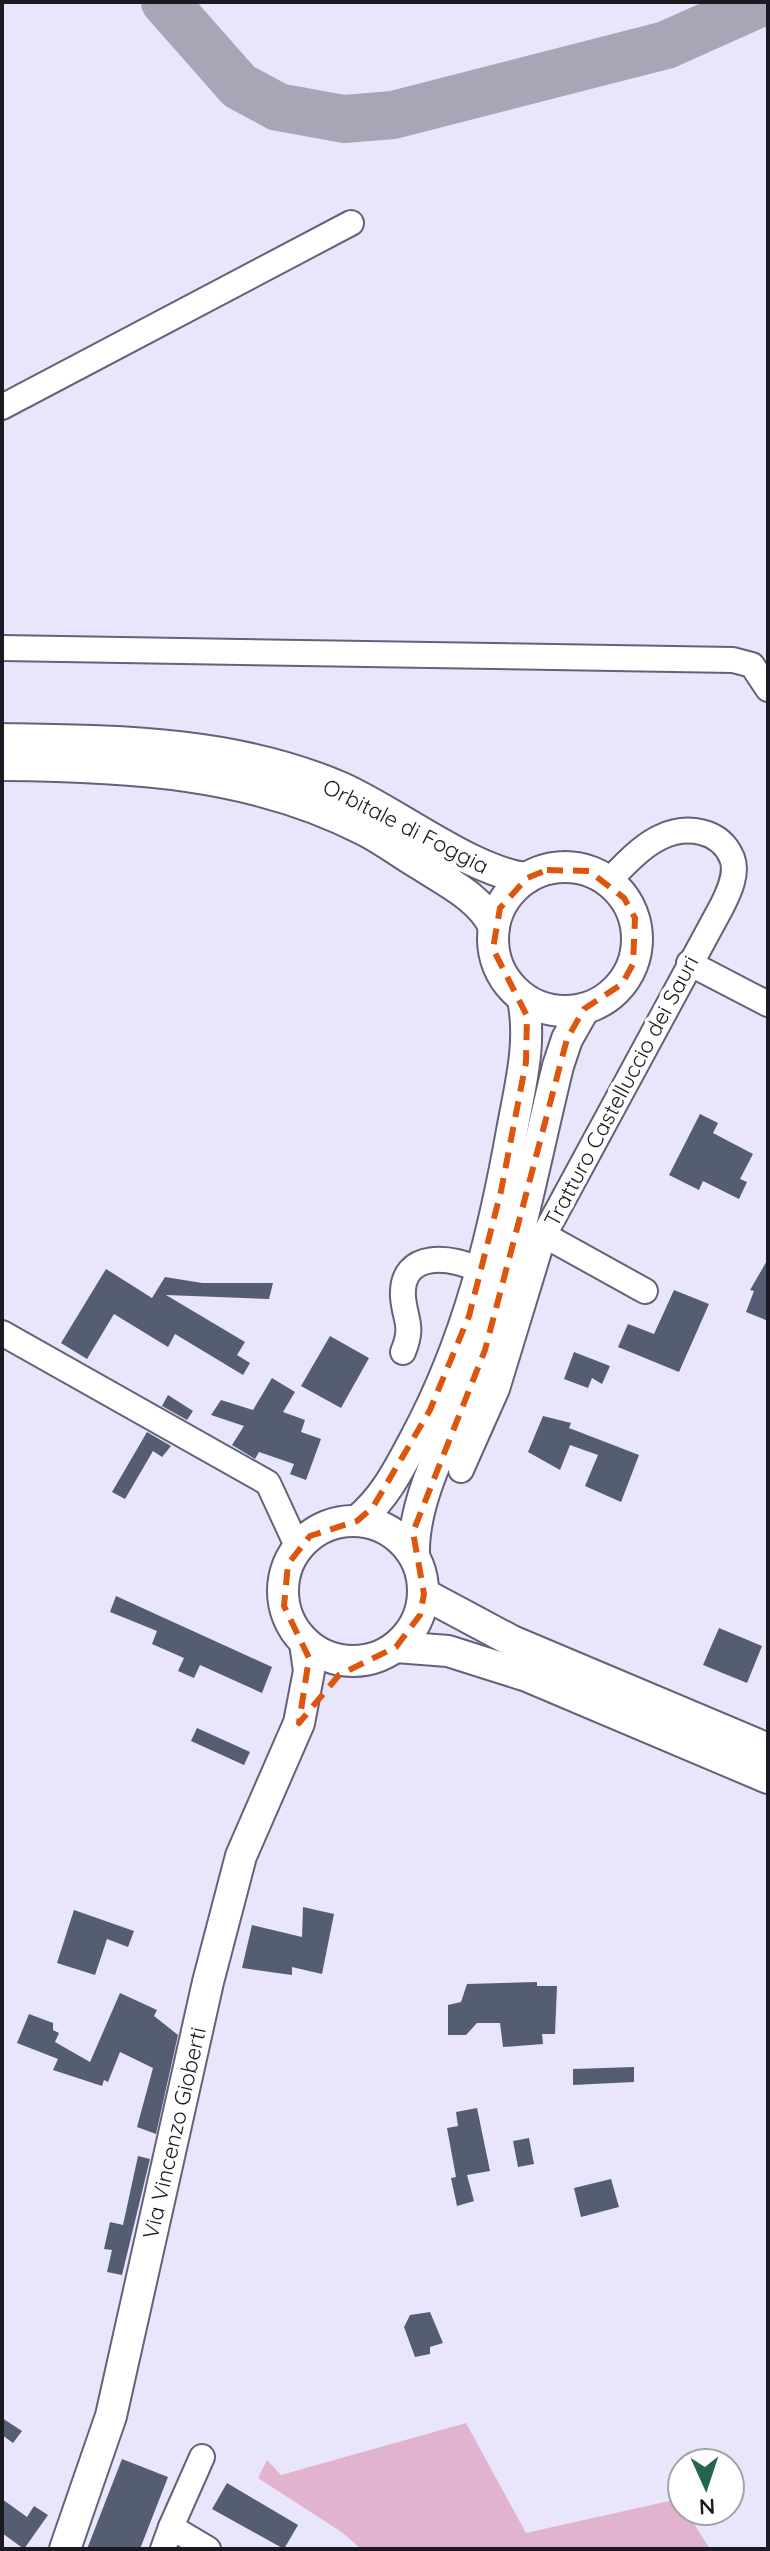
<svg xmlns="http://www.w3.org/2000/svg" width="770" height="2551" font-family="Quicksand,sans-serif">
	<style>
		.green { fill: #e1b3ce }
		.lines { fill: none; stroke-linecap: round; stroke-linejoin: round }
		.taxiway { stroke: #a7a5b6; stroke-width: 48 }
		.building { fill: #555d73 }
		.minor-casing { stroke: #656178; stroke-width: 28 }
		.major-casing { stroke: #656178; stroke-width: 34 }
		.minor { stroke: #fff; stroke-width: 24 }
		.major { stroke: #fff; stroke-width: 30 }
		.marked { fill: none; stroke: #de560d; stroke-width: 6; stroke-dasharray: 16 10; stroke-linejoin: round }
		.labels { text-anchor: middle; dominant-baseline: central; stroke-width: 8; stroke-linejoin: round; paint-order: stroke }
		.street-label { font-size: 22px; fill: #1b1a23; stroke: #fff }
	</style>
	<rect width="100%" height="100%" fill="#e9e6fc"/>
	<path class="green" d="M 466,2423 L 526,2533 L 678,2499 L 710,2549 L 361,2549 L 343,2533 L 258,2478 L 267,2460 L 281,2475 Z"/>
	<g class="lines">
		<path class="taxiway" d="M 165,2 L 239,86 L 278,107 L 344,119 L 393,115 L 666,45 L 762,2"/>
	</g>
	<g class="building">
		<path d="M 700,1114 L 718,1123 L 713,1133 L 753,1154 L 740,1179 L 747,1182 L 739,1199 L 703,1181 L 699,1190 L 669,1175 Z"/>
		<path d="M 768,1259 L 768,1321 L 746,1312 L 754,1291 L 750,1290 Z"/>
		<path d="M 106,1269 L 152,1298 L 165,1277 L 202,1283 L 273,1283 L 269,1299 L 166,1295 L 245,1342 L 237,1355 L 250,1363 L 243,1375 L 175,1334 L 168,1347 L 114,1314 L 87,1359 L 61,1343 Z"/>
		<path d="M 674,1290 L 709,1304 L 679,1372 L 618,1347 L 628,1324 L 654,1334 Z"/>
		<path d="M 330,1336 L 369,1358 L 341,1408 L 301,1386 Z"/>
		<path d="M 574,1352 L 610,1366 L 602,1384 L 592,1378 L 588,1388 L 564,1379 Z"/>
		<path d="M 272,1378 L 295,1392 L 283,1412 L 305,1420 L 301,1432 L 321,1439 L 306,1480 L 290,1474 L 294,1464 L 259,1452 L 255,1459 L 232,1445 L 244,1426 L 211,1415 L 221,1400 L 253,1410 Z"/>
		<path d="M 168,1395 L 193,1411 L 187,1420 L 162,1406 Z"/>
		<path d="M 543,1416 L 571,1423 L 569,1428 L 639,1455 L 621,1502 L 585,1486 L 598,1455 L 570,1445 L 560,1470 L 528,1452 Z"/>
		<path d="M 147,1432 L 171,1446 L 162,1457 L 153,1451 L 125,1499 L 112,1492 Z"/>
		<path d="M 116,1596 L 272,1667 L 262,1693 L 200,1665 L 194,1678 L 178,1671 L 184,1658 L 152,1644 L 157,1631 L 110,1612 Z"/>
		<path d="M 719,1628 L 762,1646 L 747,1683 L 703,1665 Z"/>
		<path d="M 197,1728 L 250,1752 L 244,1765 L 191,1741 Z"/>
		<path d="M 303,1907 L 334,1914 L 322,1974 L 292,1967 L 292,1975 L 242,1968 L 252,1925 L 302,1937 Z"/>
		<path d="M 74,1910 L 134,1931 L 128,1947 L 107,1939 L 95,1975 L 57,1963 Z"/>
		<path d="M 537,1982 L 537,1986 L 557,1986 L 555,2034 L 542,2034 L 543,2044 L 503,2047 L 500,2023 L 477,2023 L 466,2035 L 448,2035 L 448,2005 L 461,2002 L 467,1984 Z"/>
		<path d="M 120,1993 L 157,2010 L 154,2016 L 178,2035 L 156,2134 L 137,2127 L 153,2068 L 120,2052 L 108,2082 L 104,2080 L 102,2086 L 53,2070 L 58,2059 L 17,2043 L 29,2014 L 53,2023 L 53,2030 L 59,2033 L 55,2042 L 90,2062 Z"/>
		<path d="M 634,2067 L 634,2082 L 573,2085 L 573,2069 Z"/>
		<path d="M 477,2108 L 490,2171 L 467,2175 L 474,2201 L 457,2206 L 451,2178 L 456,2177 L 447,2128 L 458,2126 L 456,2112 Z"/>
		<path d="M 529,2138 L 534,2164 L 518,2167 L 513,2141 Z"/>
		<path d="M 138,2156 L 150,2159 L 122,2275 L 107,2272 L 112,2250 L 104,2249 L 110,2222 L 123,2225 Z"/>
		<path d="M 611,2179 L 619,2207 L 581,2217 L 574,2188 Z"/>
		<path d="M 430,2312 L 443,2343 L 430,2347 L 430,2354 L 415,2357 L 404,2327 L 410,2315 Z"/>
		<path d="M 2,2418 L 22,2431 L 13,2443 L 2,2435 Z"/>
		<path d="M 122,2459 L 168,2477 L 140,2549 L 87,2549 Z"/>
		<path d="M 227,2483 L 298,2525 L 284,2549 L 212,2509 Z"/>
		<path d="M 2,2499 L 27,2517 L 34,2506 L 48,2515 L 24,2549 L 2,2533 Z"/>
	</g>
	<g class="lines">
		<g class="minor-casing">
			<g id="minor">
				<path d="M 2,407 L 351,223"/>
				<path d="M 2,648 L 733,660 L 752,665 L 768,689"/>
				<path d="M 689,963 L 768,1004"/>
				<path d="M 544,1235 L 645,1291"/>
				<path d="M 2,1333 L 268,1483 L 298,1548"/>
				<path d="M 403,1352 C 414,1325 405,1321 403,1297 C 400,1249 454,1256 481,1271"/>
				<path d="M 461,1470 L 497,1389 L 544,1235 L 722,906 C 729,892 738,873 732,858 C 720,829 686,825 661,837 C 641,846 624,866 608,881"/>
				<path d="M 171,2527 L 202,2457"/>
				<path d="M 163,2549 L 171,2527 L 208,2549"/>
			</g>
		</g>
		<g class="major-casing">
			<g id="major">
				<path d="M 2,739 C 118,741 234,741 342,788 C 396,812 473,873 527,878"/>
				<path d="M 2,765 C 126,766 252,772 364,830 C 384,840 402,854 421,865 C 447,882 481,898 494,927"/>
				<circle cx="565" cy="939" r="72"/>
				<circle cx="353" cy="1591" r="70"/>
				<path d="M 357,1521 C 385,1498 399,1469 416,1437 C 467,1342 493,1237 512,1131 C 520,1086 532,1044 523,999"/>
				<path d="M 414,1555 C 412,1488 463,1412 485,1349 C 517,1257 535,1160 558,1066 L 567,1039 L 584,1009"/>
				<path d="M 424,1594 L 512,1641 L 768,1749"/>
				<path d="M 396,1647 L 448,1651 L 527,1676 L 768,1778"/>
				<path d="M 65,2549 L 111,2416 L 208,1982 L 241,1856 L 299,1723 L 309,1671 L 305,1643"/>
			</g>
		</g>
		<use href="#minor" class="minor"/>
		<use href="#major" class="major"/>
	</g>
	<path class="marked" d="M 547,870 L 589,871 L 624,898 L 635,918 L 633,964 L 622,984 L 584,1009 L 567,1039 L 485,1350 L 413,1532 L 424,1594 L 420,1615 L 396,1647 L 339,1675 L 299,1723 L 309,1658 L 284,1606 L 288,1564 L 310,1536 L 357,1521 L 373,1507 L 430,1410 L 469,1316 L 501,1191 L 526,1062 L 527,1016 L 493,949 L 500,908 L 527,878 Z"/>
	<g class="labels">
		<g class="street-label">
			<text transform="translate(406 826) rotate(27)">Orbitale di Foggia</text>
			<text transform="translate(621 1091) rotate(-62)">Tratturo Castelluccio dei Sauri</text>
			<text transform="translate(174 2133) rotate(-77)">Via Vincenzo Gioberti</text>
		</g>
	</g>
	<rect width="770" height="2551" fill="none" stroke="#1b1a23" stroke-width="8"/>
	<g transform="translate(706 2487) rotate(177)"><circle r="38" fill="#ffffff" stroke="#a4a3a7" stroke-width="2"/>
	<path d="M0-6L14 30L0 20L-14 30Z" fill="#256451"/>
	<text y="-12" font-size="22" font-weight="bold" text-anchor="middle" fill="#1b1a23">N</text>
	</g>
</svg>
